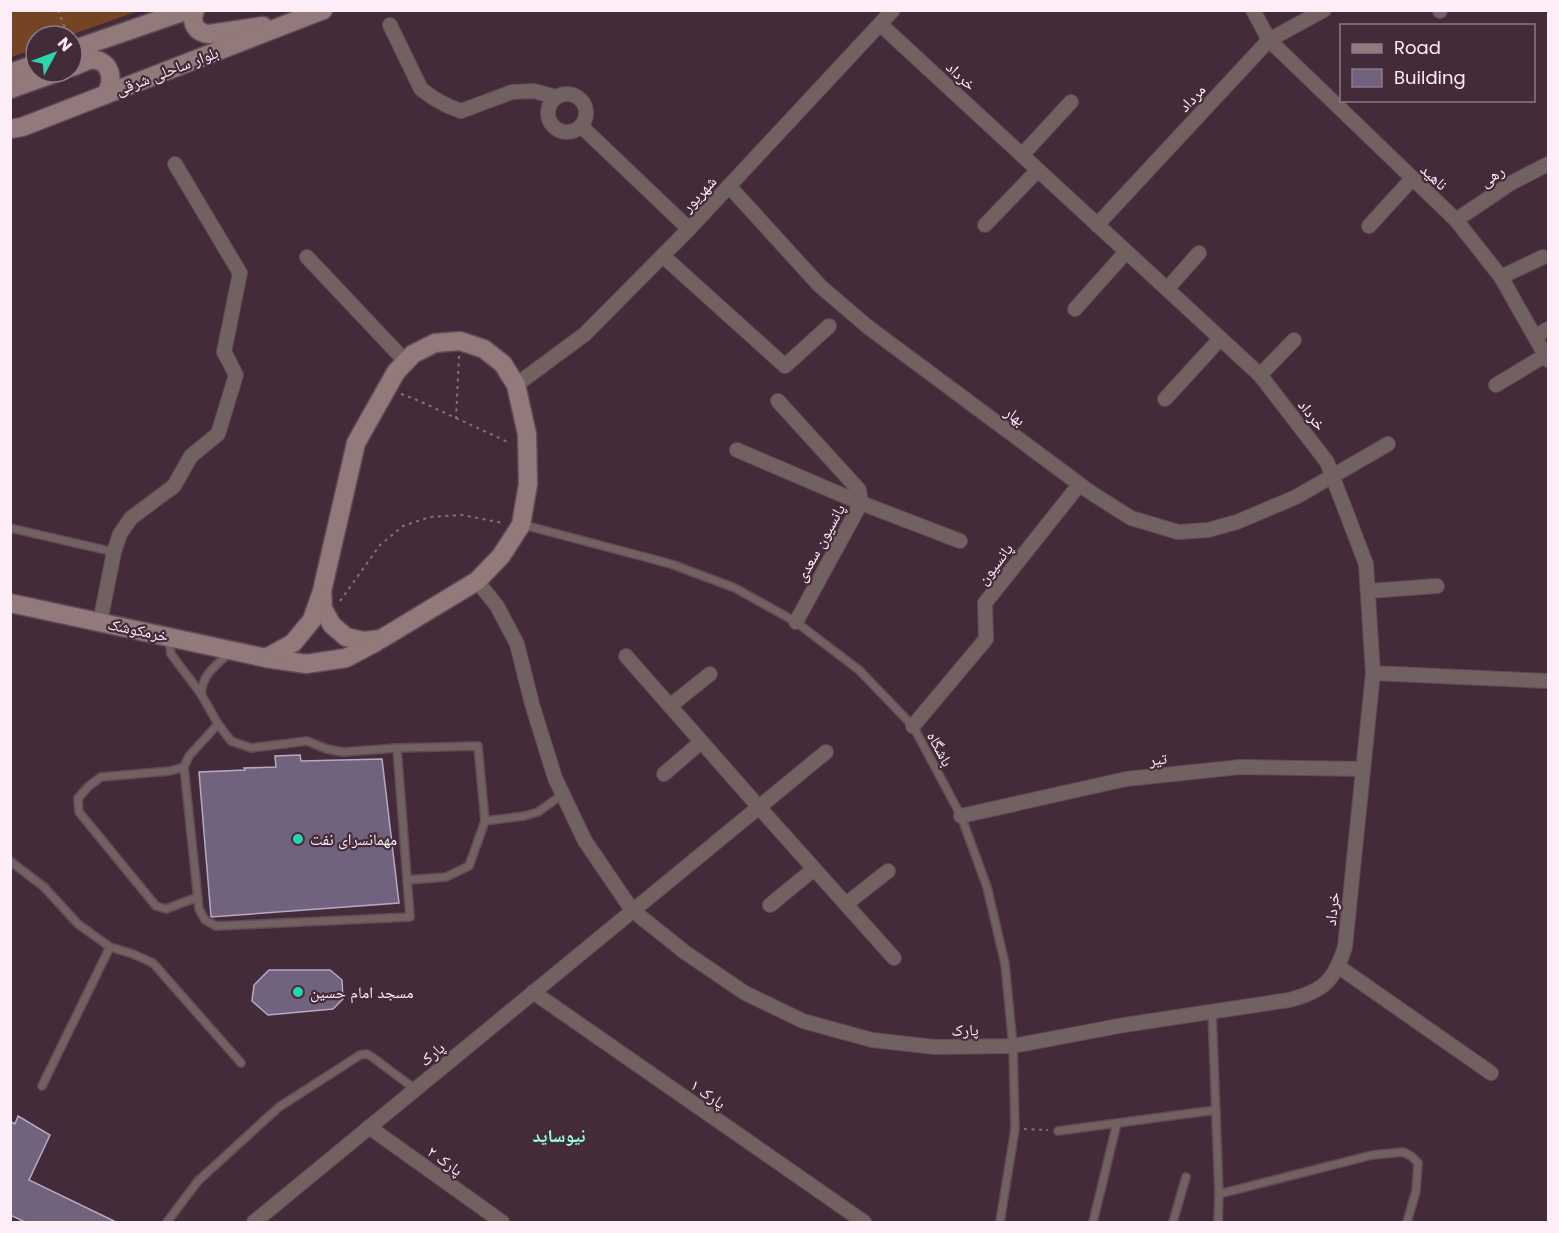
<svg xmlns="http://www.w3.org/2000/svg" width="1559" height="1233" font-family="Poppins,'Noto Naskh Arabic',sans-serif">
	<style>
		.green { fill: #744425 }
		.building { fill: #71637d; stroke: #b7a8c4; stroke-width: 1.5 }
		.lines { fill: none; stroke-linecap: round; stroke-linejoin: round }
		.lane-casing { stroke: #624a58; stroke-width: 10 }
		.street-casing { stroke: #624a58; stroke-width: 16 }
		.secondary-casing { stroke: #624a58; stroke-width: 21 }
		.path { stroke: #86707d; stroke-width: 2; stroke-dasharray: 3 4.5; stroke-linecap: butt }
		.lane { stroke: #716161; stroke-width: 7 }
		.street { stroke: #716161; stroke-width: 14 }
		.secondary { stroke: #927a7a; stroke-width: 18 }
		.poi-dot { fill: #28d5ad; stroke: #442b3a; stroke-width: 2 }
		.labels { text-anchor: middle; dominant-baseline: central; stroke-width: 4.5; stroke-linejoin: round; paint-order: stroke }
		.street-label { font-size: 16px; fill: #ffeef7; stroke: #442b3a }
		.poi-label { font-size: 16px; fill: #ffeef7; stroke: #442b3a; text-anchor: start }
		.neighbourhood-label { font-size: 18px; font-weight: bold; fill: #9cfbdd; stroke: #442b3a }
	</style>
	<rect width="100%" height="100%" fill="#442b3a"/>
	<path class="green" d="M 11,10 L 138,10 L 138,11 L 68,36 L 36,36 L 36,48 L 11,57 Z"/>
	<g class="building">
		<path d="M 300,755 L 301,761 L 382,759 L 399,903 L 211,917 L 199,772 L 245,770 L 244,768 L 276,767 L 275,756 Z"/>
		<path d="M 269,970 L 330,970 L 342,980 L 343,999 L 333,1009 L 268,1015 L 252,1001 L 254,985 Z"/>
		<path d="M 18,1116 L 50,1135 L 29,1180 L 116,1222 L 25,1222 L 10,1215 L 10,1121 L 15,1124 Z"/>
	</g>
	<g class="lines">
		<g class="lane-casing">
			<g id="lane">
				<path d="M 524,525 L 671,564 L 735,588 L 796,622 L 859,670 L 913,726 L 961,816 L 987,887 L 1005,964 L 1013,1046 L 1015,1129 L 1000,1222"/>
				<path d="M 10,528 L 114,552"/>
				<path d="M 169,640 L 171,654 L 201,694 L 218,724 L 231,741 L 251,748 L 307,741 L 327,749 L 343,752 L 397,748 L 410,917 L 216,926 L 205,920 L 199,909 L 184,767 L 189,756 L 218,724"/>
				<path d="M 201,694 C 203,673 215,667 229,653"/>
				<path d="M 397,748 L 478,746 L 485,821 L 524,816 L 538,812 L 563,794"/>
				<path d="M 184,767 L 170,771 L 101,777 L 89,786 L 78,798 L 79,812 L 156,906 L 166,909 L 198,897"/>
				<path d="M 10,861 L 44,887 L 78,924 L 110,947 L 42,1086"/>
				<path d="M 407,880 L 446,877 L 469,866 L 485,821"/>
				<path d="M 110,947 L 133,954 L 153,963 L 241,1063"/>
				<path d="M 1212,1011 L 1219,1194 L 1218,1222"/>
				<path d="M 1058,1131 L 1117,1123"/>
				<path d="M 1219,1194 L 1372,1155 L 1403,1152 L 1411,1156 L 1418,1163 L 1416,1191 L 1407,1222"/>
				<path d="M 167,1222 L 198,1181 L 279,1107 L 360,1055 L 367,1054 L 372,1057 L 415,1089"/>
				<path d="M 1093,1222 L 1117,1123 L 1216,1110"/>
				<path d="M 1173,1222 L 1186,1177"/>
			</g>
		</g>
		<g class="street-casing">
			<g id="street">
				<path d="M 1253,10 L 1269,40 L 1456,220 L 1501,277 L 1548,360"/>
				<path d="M 1440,10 L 1440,11"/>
				<path d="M 390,25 L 421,89 L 435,99 L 448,106 L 461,111 L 512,92 L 534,91 L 556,97"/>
				<circle cx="567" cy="113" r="19"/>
				<path d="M 581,126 L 689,229"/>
				<path d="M 1022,155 L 1071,102"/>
				<path d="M 729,186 L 820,286 L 868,327 L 1090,492 L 1131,518 L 1178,532 L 1208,530 L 1237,522 L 1296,497 L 1388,444"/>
				<path d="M 1456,220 L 1511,183 L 1548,164"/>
				<path d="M 985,225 L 1038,170"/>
				<path d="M 1097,225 L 1269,40 L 1324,10"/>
				<path d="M 1369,226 L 1412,179"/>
				<path d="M 663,256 L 785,366 L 829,326"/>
				<path d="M 307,257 L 406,362"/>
				<path d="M 1501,277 L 1543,257"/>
				<path d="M 1167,289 L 1199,253"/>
				<path d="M 1075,309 L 1126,252"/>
				<path d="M 1535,336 L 1548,329"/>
				<path d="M 1260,375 L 1294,340"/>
				<path d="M 516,385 L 585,334 L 689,229 L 893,10"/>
				<path d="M 1496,385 L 1546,355"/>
				<path d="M 1165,399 L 1220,339"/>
				<path d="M 778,401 L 859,490 L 861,503 L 796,622"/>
				<path d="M 737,450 L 861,503 L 960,541"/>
				<path d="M 477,581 L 497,606 L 517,644 L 532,704 L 555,778 L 585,841 L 632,910 L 686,953 L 745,993 L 803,1021 L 872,1040 L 935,1047 L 1013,1046 L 1124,1025 L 1289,1000 C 1324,991 1334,981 1345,947 L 1373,673 L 1366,564 L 1327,462 L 1260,375 L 880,24"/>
				<path d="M 1368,591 L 1437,586"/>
				<path d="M 100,622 L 114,552 L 120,534 L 131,518 L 174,486 L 191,456 L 218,434 L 236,375 L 229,361 L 224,352 L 240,273 L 175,164"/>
				<path d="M 626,656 L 758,806 L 894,958"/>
				<path d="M 1373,673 L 1548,681"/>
				<path d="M 670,706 L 710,674"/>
				<path d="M 913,726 L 986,639 L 985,603 L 1079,485"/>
				<path d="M 664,774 L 701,742"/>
				<path d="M 961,816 L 1126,779 L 1240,767 L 1363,769"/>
				<path d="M 846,904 L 888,871"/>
				<path d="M 770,905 L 814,869"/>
				<path d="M 1339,967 L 1491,1073"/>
				<path d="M 533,992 L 864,1222"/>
				<path d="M 369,1127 L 502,1222"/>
				<path d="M 254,1222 L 826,752"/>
			</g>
		</g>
		<g class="secondary-casing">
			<g id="secondary">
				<path d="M 195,10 C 190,23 196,33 209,34 L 263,26"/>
				<path d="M 72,50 L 188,10"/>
				<path d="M 72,67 C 78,65 85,61 90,60 C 110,58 116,80 105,95"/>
				<path d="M 10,73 L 36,64"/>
				<path d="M 10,89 L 58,72"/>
				<path d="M 10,129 L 22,127 L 323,10"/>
				<path d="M 460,341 L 484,349 L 503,364 L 516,385 L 527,434 L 528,484 L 521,525 L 501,556 L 477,581 L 381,639 L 364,641 L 346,637 L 332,625 L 323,609 L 322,591 L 356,443 L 396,372 L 413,354 L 435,343 Z"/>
				<path d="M 10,603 L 266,658 L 306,664 L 346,658 L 376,642"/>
				<path d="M 266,658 L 293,643 L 312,620 L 321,594"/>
			</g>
		</g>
		<g class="path">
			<path d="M 58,10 L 67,33"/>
			<path d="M 401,394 L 417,400 L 510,443"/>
			<path d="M 456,419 L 459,356"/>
			<path d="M 340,601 L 380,545 L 403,526 L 430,517 L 462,515 L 503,523"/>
			<path d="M 1024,1129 L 1048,1130"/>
		</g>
		<use href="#lane" class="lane"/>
		<use href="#street" class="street"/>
		<use href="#secondary" class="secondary"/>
	</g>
	<g class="poi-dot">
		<circle cx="298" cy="839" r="6"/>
		<circle cx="298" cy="992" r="6"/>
	</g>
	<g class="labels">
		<g class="street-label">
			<text transform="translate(167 71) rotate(-21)">بلوار ساحلی شرقی</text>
			<text transform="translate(961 76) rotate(43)">خرداد</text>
			<text transform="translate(1192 98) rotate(-47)">مرداد</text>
			<text transform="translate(1492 176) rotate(-33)">رهی</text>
			<text transform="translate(1434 177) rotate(43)">ناهید</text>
			<text transform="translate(699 194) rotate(-47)">شهریور</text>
			<text transform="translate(1312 415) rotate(52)">خرداد</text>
			<text transform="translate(1015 416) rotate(37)">بهار</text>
			<text transform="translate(820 543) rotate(-61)">پانسیون سعدی</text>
			<text transform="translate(995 564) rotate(-52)">پانسیون</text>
			<text transform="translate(138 630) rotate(12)">خرمکوشک</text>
			<text transform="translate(940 749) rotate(62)">باشگاه</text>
			<text transform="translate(1158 759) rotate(-6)">تیر</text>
			<text transform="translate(1332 909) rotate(-84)">خرداد</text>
			<text transform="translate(965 1030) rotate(-1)">پارک</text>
			<text transform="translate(432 1054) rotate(-40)">پارک</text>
			<text transform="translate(708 1094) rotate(35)">پارک ۱</text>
			<text transform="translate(445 1161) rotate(36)">پارک ۲</text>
		</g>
		<g class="poi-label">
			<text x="310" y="839">مهمانسرای نفت</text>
			<text x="310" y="992">مسجد امام حسین</text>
		</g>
		<g class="neighbourhood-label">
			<text x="559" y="1135">نیوساید</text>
		</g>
	</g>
	<rect width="1559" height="1233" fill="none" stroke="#ffeef7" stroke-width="24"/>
	<rect x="1340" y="24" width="195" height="78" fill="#442b3a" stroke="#8f7986" stroke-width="1.5"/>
	<rect x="1352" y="44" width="30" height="9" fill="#927a7a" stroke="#8f7986" stroke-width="1.5"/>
	<text x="1394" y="54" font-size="18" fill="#ffeef7">Road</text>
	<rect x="1352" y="69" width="30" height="18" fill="#71637d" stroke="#8f7986" stroke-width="1.5"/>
	<text x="1394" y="84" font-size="18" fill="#ffeef7">Building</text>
	<g transform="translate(54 54) rotate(49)"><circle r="28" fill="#442b3a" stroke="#8f7986" stroke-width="1.5"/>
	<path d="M0-4.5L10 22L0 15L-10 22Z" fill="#28d5ad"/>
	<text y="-9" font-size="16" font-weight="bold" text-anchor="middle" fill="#ffeef7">N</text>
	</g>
</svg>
